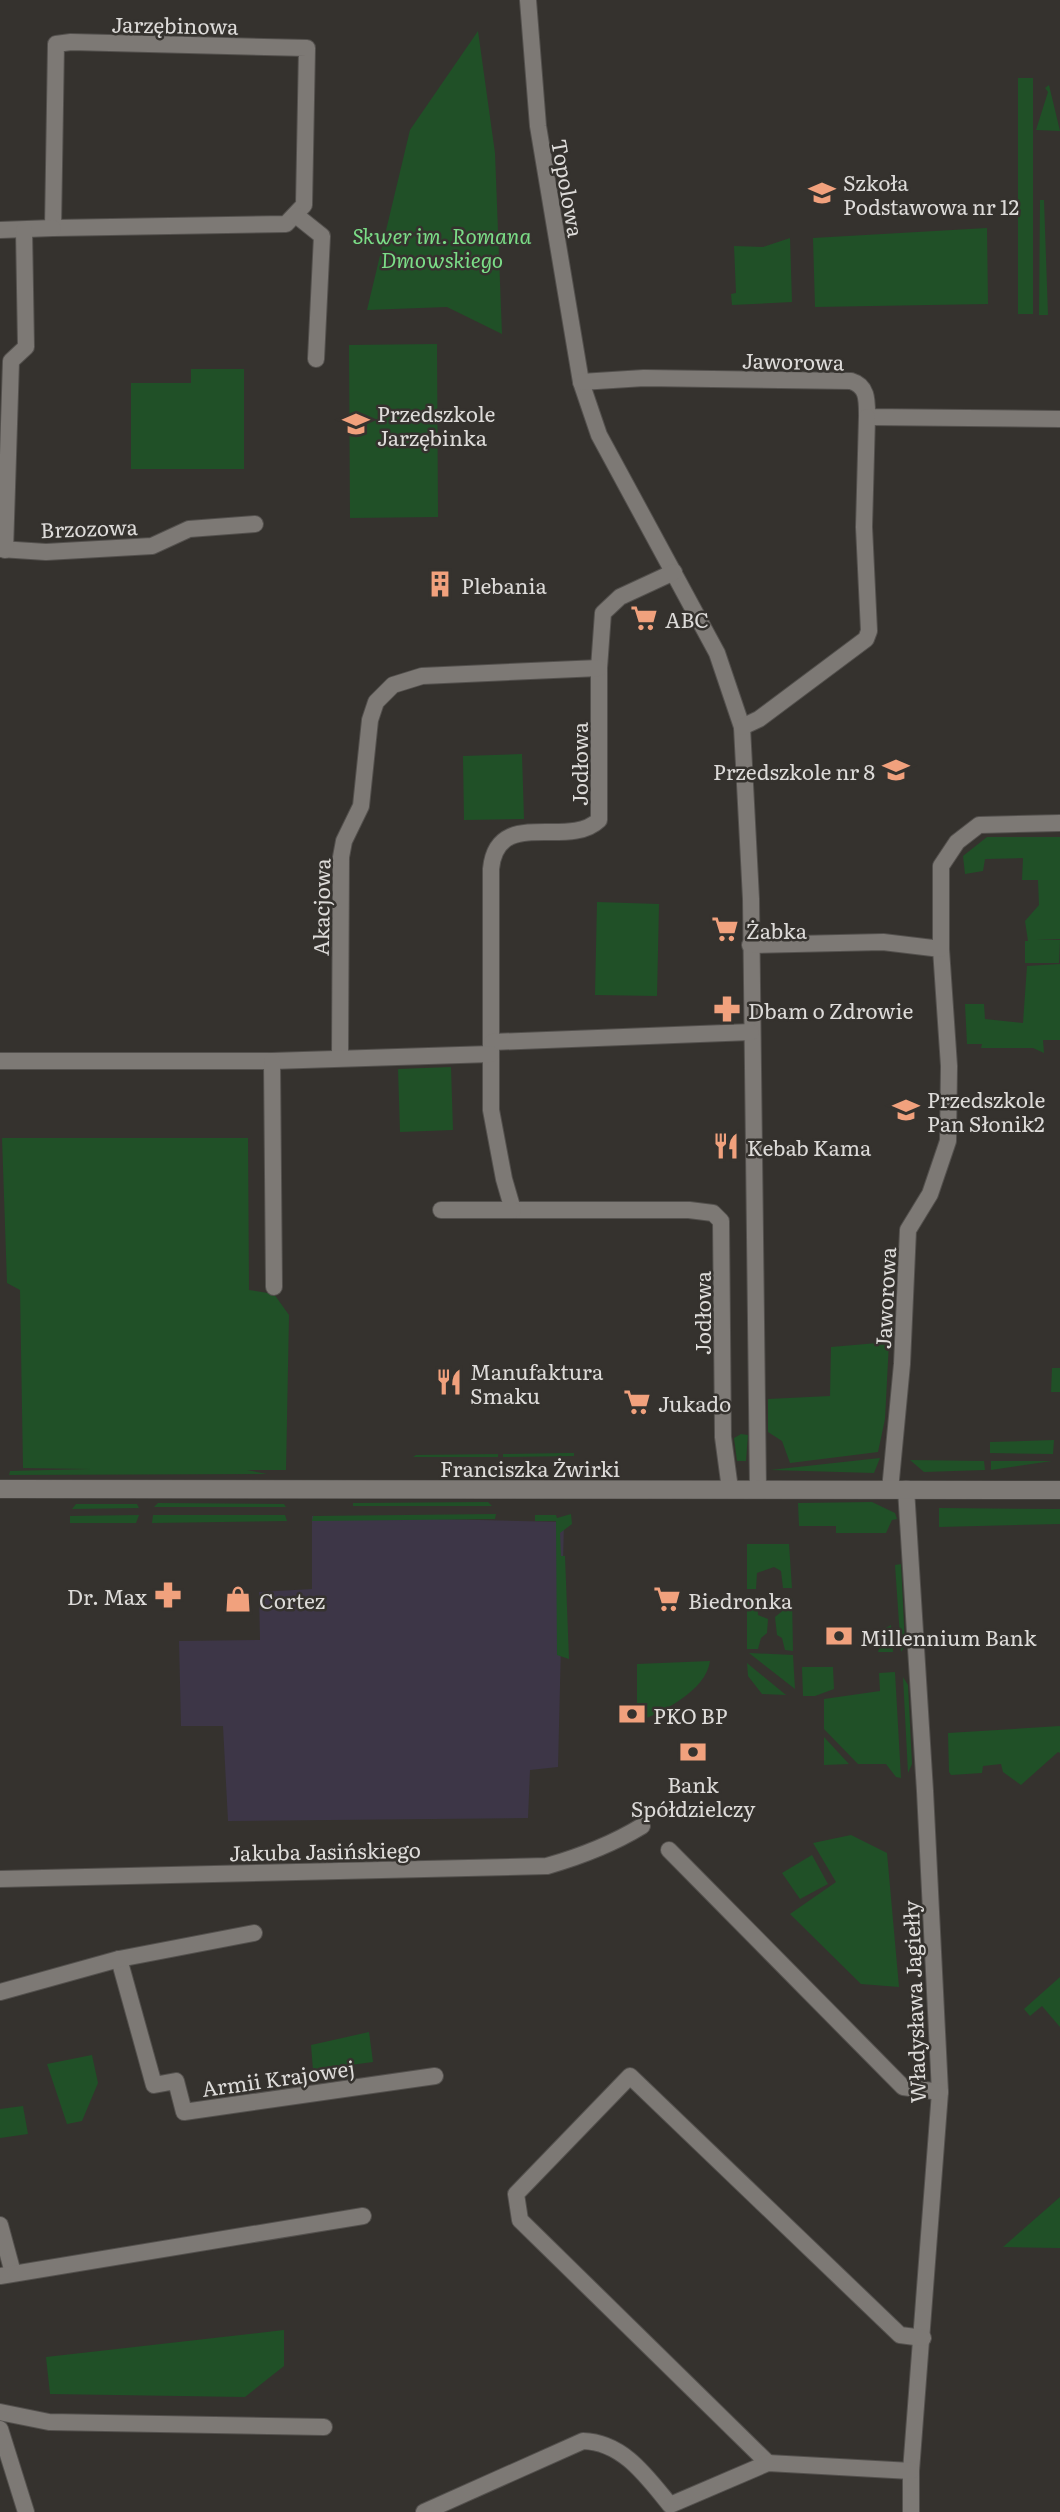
<svg xmlns="http://www.w3.org/2000/svg" width="1060" height="2512" font-family="Literata,serif">
	<style>
		.commercial { fill: #3d3647 }
		.green { fill: #205027 }
		.lines { fill: none; stroke-linecap: round; stroke-linejoin: round }
		.minor-casing { stroke: #53504d; stroke-width: 18 }
		.tertiary-casing { stroke: #53504d; stroke-width: 19 }
		.minor { stroke: #7d7975; stroke-width: 16 }
		.tertiary { stroke: #7d7975; stroke-width: 18 }
		.labels { text-anchor: middle; dominant-baseline: central; stroke-width: 5; stroke-linejoin: round; paint-order: stroke }
		.street-label { font-size: 21px; fill: #dddbd9; stroke: #35322e }
		.poi-label { font-size: 21px; fill: #dddbd9; stroke: #35322e; text-anchor: start }
		.park-label { font-size: 21px; font-style: italic; fill: #7bdd87; stroke: #35322e }
	</style>
	<rect width="100%" height="100%" fill="#35322e"/>
	<path class="commercial" d="M 312,1516 L 564,1522 L 558,1767 L 530,1770 L 528,1818 L 228,1821 L 223,1726 L 181,1726 L 179,1641 L 260,1640 L 259,1592 L 312,1589 Z"/>
	<g class="green">
		<path d="M 478,31 L 495,153 L 502,334 L 447,307 L 367,310 L 410,130 Z"/>
		<rect x="1018" y="78" width="15" height="236"/>
		<path d="M 1049,85 L 1060,131 L 1036,130 L 1048,92 L 1045,88 Z"/>
		<path d="M 1040,200 L 1044,200 L 1048,315 L 1039,315 Z"/>
		<path d="M 987,228 L 988,304 L 815,307 L 813,238 Z"/>
		<path d="M 790,238 L 792,302 L 732,305 L 731,294 L 736,293 L 734,246 L 763,247 Z"/>
		<path d="M 437,344 L 438,517 L 350,518 L 349,345 Z"/>
		<path d="M 191,369 L 244,369 L 244,469 L 131,469 L 131,383 L 191,383 Z"/>
		<path d="M 522,754 L 524,819 L 464,820 L 463,756 Z"/>
		<path d="M 987,837 L 1060,837 L 1060,939 L 1036,940 L 1060,940 L 1059,963 L 1025,963 L 1025,941 L 1028,941 L 1025,921 L 1039,905 L 1038,880 L 1022,880 L 1023,858 L 985,859 L 983,871 L 965,874 L 963,856 Z"/>
		<path d="M 597,902 L 659,904 L 657,996 L 595,995 Z"/>
		<path d="M 1060,964 L 1060,1040 L 1043,1040 L 1044,1053 L 1033,1048 L 981,1048 L 982,1044 L 967,1044 L 965,1004 L 984,1004 L 985,1019 L 1023,1023 L 1027,966 Z"/>
		<path d="M 451,1067 L 453,1130 L 400,1132 L 398,1069 Z"/>
		<path d="M 2,1138 L 248,1138 L 249,1290 L 274,1294 L 289,1315 L 286,1470 L 247,1470 L 267,1474 L 9,1475 L 10,1471 L 90,1469 L 23,1468 L 20,1290 L 7,1283 Z"/>
		<path d="M 889,1342 L 885,1419 L 878,1452 L 790,1463 L 782,1441 L 768,1432 L 768,1399 L 830,1396 L 831,1347 Z"/>
		<path d="M 1052,1368 L 1060,1368 L 1060,1392 L 1051,1392 Z"/>
		<path d="M 741,1434 L 748,1435 L 746,1461 L 737,1461 L 734,1438 Z"/>
		<path d="M 1054,1440 L 1053,1454 L 990,1453 L 990,1442 Z"/>
		<path d="M 567,1453 L 574,1453 L 574,1456 L 503,1457 L 503,1454 Z"/>
		<path d="M 498,1454 L 498,1457 L 413,1457 L 416,1455 Z"/>
		<path d="M 880,1458 L 874,1473 L 770,1470 Z"/>
		<path d="M 910,1460 L 984,1461 L 985,1470 L 924,1472 Z"/>
		<path d="M 991,1461 L 1052,1461 L 991,1470 Z"/>
		<path d="M 488,1502 L 492,1506 L 353,1506 L 353,1503 Z"/>
		<path d="M 872,1502 L 895,1513 L 897,1519 L 892,1520 L 886,1533 L 836,1533 L 836,1526 L 799,1526 L 798,1503 Z"/>
		<path d="M 158,1503 L 284,1504 L 286,1507 L 154,1507 Z"/>
		<path d="M 76,1504 L 137,1504 L 139,1508 L 72,1509 Z"/>
		<path d="M 939,1508 L 1060,1509 L 1060,1524 L 939,1527 Z"/>
		<path d="M 496,1514 L 495,1519 L 312,1521 L 313,1516 Z"/>
		<path d="M 571,1514 L 572,1524 L 560,1533 L 561,1556 L 565,1556 L 569,1659 L 557,1655 L 556,1521 L 535,1521 L 535,1515 L 556,1515 L 557,1518 Z"/>
		<path d="M 139,1515 L 136,1523 L 70,1523 L 70,1516 Z"/>
		<path d="M 153,1515 L 285,1515 L 287,1521 L 152,1523 Z"/>
		<path d="M 747,1544 L 789,1544 L 792,1588 L 783,1588 L 781,1571 L 774,1567 L 757,1573 L 756,1589 L 747,1589 Z"/>
		<path d="M 901,1564 L 905,1646 L 901,1652 L 895,1565 Z"/>
		<path d="M 757,1598 L 758,1615 L 768,1619 L 767,1633 L 761,1638 L 758,1649 L 747,1649 L 747,1599 Z"/>
		<path d="M 792,1598 L 793,1651 L 785,1650 L 782,1638 L 777,1635 L 775,1617 L 785,1609 L 784,1599 Z"/>
		<path d="M 891,1625 L 893,1652 L 878,1652 L 886,1628 Z"/>
		<path d="M 749,1653 L 793,1655 L 795,1689 Z"/>
		<path d="M 710,1661 C 706,1691 662,1712 637,1722 L 637,1664 Z"/>
		<path d="M 747,1663 L 786,1695 L 762,1694 L 748,1676 Z"/>
		<path d="M 802,1667 L 833,1667 L 834,1689 L 815,1696 L 803,1696 Z"/>
		<path d="M 895,1672 L 901,1778 L 896,1777 L 886,1764 L 858,1764 L 824,1729 L 824,1699 L 880,1691 L 879,1673 Z"/>
		<path d="M 903,1677 L 908,1685 L 912,1764 L 908,1773 Z"/>
		<path d="M 1060,1726 L 1060,1753 L 1058,1752 L 1021,1785 L 1003,1772 L 1001,1764 L 983,1766 L 982,1773 L 951,1775 L 949,1772 L 948,1733 Z"/>
		<path d="M 824,1737 L 849,1764 L 824,1765 Z"/>
		<path d="M 851,1835 L 887,1853 L 899,1987 L 861,1984 L 790,1914 L 836,1882 L 813,1843 Z"/>
		<path d="M 812,1855 L 828,1884 L 800,1899 L 782,1873 Z"/>
		<path d="M 1060,1977 L 1060,2027 L 1042,2006 L 1030,2016 L 1024,2009 Z"/>
		<path d="M 369,2032 L 373,2062 L 313,2070 L 311,2045 Z"/>
		<path d="M 92,2055 L 98,2083 L 82,2121 L 67,2124 L 47,2064 Z"/>
		<path d="M 23,2106 L 28,2134 L 0,2138 L 0,2109 Z"/>
		<path d="M 1060,2197 L 1060,2248 L 1003,2247 Z"/>
		<path d="M 284,2330 L 284,2366 L 245,2397 L 50,2394 L 46,2357 Z"/>
	</g>
	<g class="lines">
		<g class="minor-casing">
			<g id="minor">
				<path d="M 528,0 L 538,126 L 581,382 L 599,435 L 717,653 L 742,727 L 751,899 L 758,1490"/>
				<path d="M 71,42 L 307,48 L 304,205 L 286,224 L 53,228 L 56,44 Z"/>
				<path d="M 297,216 L 322,236 L 316,359"/>
				<path d="M 0,230 L 53,228"/>
				<path d="M 581,382 L 644,378 L 851,381 C 868,386 867,401 867,417 L 1060,419"/>
				<path d="M 0,549 L 46,552 L 152,546 L 189,529 L 255,524"/>
				<path d="M 5,550 L 11,361 L 26,347 L 24,230"/>
				<path d="M 674,572 L 620,597 L 603,613 L 599,668 L 599,820 C 568,850 497,806 491,869 L 491,1110 L 504,1179 L 513,1210 L 689,1210 L 713,1213 L 721,1221 L 723,1437 L 730,1489"/>
				<path d="M 742,727 L 759,719 L 866,639 L 869,631 L 864,527 L 867,417"/>
				<path d="M 750,945 L 883,942 L 941,949 L 949,1066 L 948,1141 L 930,1194 L 908,1230 L 902,1364 L 890,1490"/>
				<path d="M 941,949 L 941,866 L 957,842 L 979,825 L 1060,823"/>
				<path d="M 492,1042 L 751,1032"/>
				<path d="M 340,1057 L 341,857 L 344,841 L 361,806 L 370,720 L 376,702 L 393,685 L 422,676 L 599,668"/>
				<path d="M 0,1061 L 272,1061 L 491,1054"/>
				<path d="M 272,1061 L 274,1287"/>
				<path d="M 441,1210 L 513,1210"/>
				<path d="M 906,1489 L 925,1791 L 940,2092 L 911,2471 L 911,2512"/>
				<path d="M 669,1850 L 903,2087 L 940,2092"/>
				<path d="M 0,1879 L 547,1866 C 582,1856 611,1845 642,1826"/>
				<path d="M 119,1959 L 154,2085 L 176,2081 L 184,2112 L 435,2076"/>
				<path d="M 0,1992 L 119,1959 L 254,1933"/>
				<path d="M 0,2225 L 13,2273"/>
				<path d="M 0,2276 L 363,2216"/>
				<path d="M 0,2412 L 49,2422 L 324,2427"/>
				<path d="M 0,2429 L 26,2512"/>
				<path d="M 768,2463 L 520,2220 L 516,2194 L 630,2076 L 900,2335 L 923,2338"/>
				<path d="M 424,2512 L 583,2441 C 623,2442 647,2477 670,2505 L 768,2463 L 911,2471"/>
			</g>
		</g>
		<g class="tertiary-casing">
			<path id="tertiary" d="M 0,1489 L 1060,1490"/>
		</g>
		<use href="#minor" class="minor"/>
		<use href="#tertiary" class="tertiary"/>
	</g>
	<defs>
		<g id="school-bare" transform="scale(2.1)"><path d="M0-5L7-2L0 1L-7-2ZM-4 1L0 2.5L4 1V4Q0 6-4 4Z" fill="#f1a17d" stroke="#35322e" stroke-width="2.5" paint-order="stroke"/></g>
		<g id="building-bare" transform="scale(2.1)"><path d="M-4-6H4V6H1V3H-1V6H-4ZM-2.5-4.3h1.7v1.8h-1.7ZM.8-4.3h1.7v1.8H.8ZM-2.5-1h1.7V.8h-1.7ZM.8-1h1.7V.8H.8Z" fill="#f1a17d" stroke="#35322e" stroke-width="2.5" paint-order="stroke"/></g>
		<g id="supermarket-bare" transform="scale(2.1)"><path d="M-6-5.5h2.5l.6 2H6L4.5 2H-2.5L-4.4-4H-6ZM-1.5 3.2a1.3 1.3 0 1 0 .1 0ZM3 3.2a1.3 1.3 0 1 0 .1 0Z" fill="#f1a17d" stroke="#35322e" stroke-width="2.5" paint-order="stroke"/></g>
		<g id="pharmacy-bare" transform="scale(2.1)"><path d="M-2-6h4v4h4v4h-4v4h-4v-4h-4v-4h4Z" fill="#f1a17d" stroke="#35322e" stroke-width="2.5" paint-order="stroke"/></g>
		<g id="restaurant-bare" transform="scale(2.1)"><path d="M-5-6h1v4h1v-4h1v4h1v-4h1v5L-1.5 .5V6h-2V.5L-5-1ZM5-6V6H3V1.5H1.5Q1.5-4 5-6Z" fill="#f1a17d" stroke="#35322e" stroke-width="2.5" paint-order="stroke"/></g>
		<g id="shop-bare" transform="scale(2.1)"><path d="M-5-2.5h2.3a2.7 3.5 0 0 1 5.4 0H5L5.5 6h-11ZM-1.5-2.5h3a1.5 2.3 0 0 0-3 0Z" fill="#f1a17d" stroke="#35322e" stroke-width="2.5" paint-order="stroke"/></g>
		<g id="bank-bare" transform="scale(2.1)"><path d="M-6-4H6V4H-6ZM0-2.3a2.3 2.3 0 1 0 0 4.6a2.3 2.3 0 1 0 0-4.6Z" fill="#f1a17d" stroke="#35322e" stroke-width="2.5" paint-order="stroke"/></g>
	</defs>
	<g fill-rule="evenodd">
		<use href="#school-bare" x="822" y="193"/>
		<use href="#school-bare" x="356" y="424"/>
		<use href="#building-bare" x="440" y="584"/>
		<use href="#supermarket-bare" x="644" y="618"/>
		<use href="#school-bare" x="896" y="770"/>
		<use href="#supermarket-bare" x="725" y="929"/>
		<use href="#pharmacy-bare" x="727" y="1009"/>
		<use href="#school-bare" x="906" y="1110"/>
		<use href="#restaurant-bare" x="726" y="1146"/>
		<use href="#restaurant-bare" x="449" y="1382"/>
		<use href="#supermarket-bare" x="637" y="1402"/>
		<use href="#pharmacy-bare" x="168" y="1595"/>
		<use href="#shop-bare" x="238" y="1599"/>
		<use href="#supermarket-bare" x="667" y="1599"/>
		<use href="#bank-bare" x="839" y="1636"/>
		<use href="#bank-bare" x="632" y="1714"/>
		<use href="#bank-bare" x="693" y="1752"/>
	</g>
	<g class="labels">
		<g class="street-label">
			<text transform="translate(175 24) rotate(1)">Jarzębinowa</text>
			<text transform="translate(569 188) rotate(80)">Topolowa</text>
			<text transform="translate(793 360) rotate(1)">Jaworowa</text>
			<text transform="translate(89 527) rotate(-2)">Brzozowa</text>
			<text transform="translate(578 764) rotate(-90)">Jodłowa</text>
			<text transform="translate(320 907) rotate(-89)">Akacjowa</text>
			<text transform="translate(884 1298) rotate(-87)">Jaworowa</text>
			<text transform="translate(701 1313) rotate(-90)">Jodłowa</text>
			<text x="530" y="1467">Franciszka Żwirki</text>
			<text transform="translate(325 1850) rotate(-1)">Jakuba Jasińskiego</text>
			<text transform="translate(913 2002) rotate(-92)">Władysława Jagiełły</text>
			<text transform="translate(278 2077) rotate(-8)">Armii Krajowej</text>
		</g>
		<g class="poi-label">
			<text x="843" y="181">Szkoła<tspan x="843" dy="24">Podstawowa nr 12</tspan></text>
			<text x="377" y="412">Przedszkole<tspan x="377" dy="24">Jarzębinka</tspan></text>
			<text x="461" y="584">Plebania</text>
			<text x="665" y="618">ABC</text>
			<text x="875" y="770" text-anchor="end">Przedszkole nr 8</text>
			<text x="746" y="929">Żabka</text>
			<text x="748" y="1009">Dbam o Zdrowie</text>
			<text x="927" y="1098">Przedszkole<tspan x="927" dy="24">Pan Słonik2</tspan></text>
			<text x="747" y="1146">Kebab Kama</text>
			<text x="470" y="1370">Manufaktura<tspan x="470" dy="24">Smaku</tspan></text>
			<text x="658" y="1402">Jukado</text>
			<text x="147" y="1595" text-anchor="end">Dr. Max</text>
			<text x="259" y="1599">Cortez</text>
			<text x="688" y="1599">Biedronka</text>
			<text x="860" y="1636">Millennium Bank</text>
			<text x="653" y="1714">PKO BP</text>
			<text x="693" y="1783" text-anchor="middle">Bank<tspan x="693" dy="24">Spółdzielczy</tspan></text>
		</g>
		<g class="park-label">
			<text x="442" y="234">Skwer im. Romana<tspan x="442" dy="24">Dmowskiego</tspan></text>
		</g>
	</g>
</svg>
